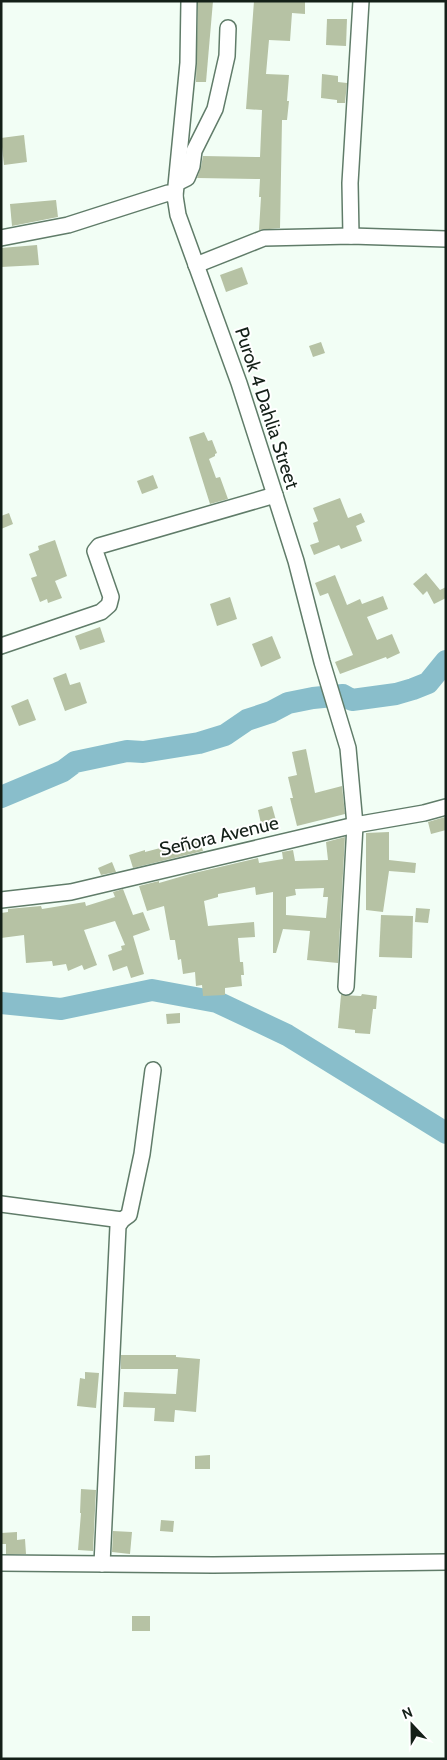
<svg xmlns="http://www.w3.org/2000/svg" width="447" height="1760" font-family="Cabin,sans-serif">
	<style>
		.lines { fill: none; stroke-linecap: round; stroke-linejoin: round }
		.river { stroke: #89becb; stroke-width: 22 }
		.building { fill: #b6c2a4; fill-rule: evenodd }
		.minor-casing { stroke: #607c69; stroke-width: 18 }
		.minor { stroke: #fff; stroke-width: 15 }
		.labels { text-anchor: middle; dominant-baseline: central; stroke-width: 4; stroke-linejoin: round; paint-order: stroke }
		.street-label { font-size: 19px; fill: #142018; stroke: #fff }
	</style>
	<rect width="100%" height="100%" fill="#f2fef5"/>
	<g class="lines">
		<g class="river">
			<path d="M 1,797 L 63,771 L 75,762 L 127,751 L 143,752 L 199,743 L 225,735 L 247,720 L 271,712 L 288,703 L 313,698 L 343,695 L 352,700 L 396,694 L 413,689 L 428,683 L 446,661"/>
			<path d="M 1,1003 L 61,1009 L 152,990 L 217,1002 L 287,1035 L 446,1133"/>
		</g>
	</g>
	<g class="building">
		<path d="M 198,1 L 213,1 L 206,82 L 196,82 Z"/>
		<path d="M 254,1 L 305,1 L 305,14 L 292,13 L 290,41 L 269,40 L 266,74 L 289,75 L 287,101 L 289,101 L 287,120 L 282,120 L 280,228 L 259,230 L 261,197 L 259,197 L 260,179 L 197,178 L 201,167 L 203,156 L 260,157 L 262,110 L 246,109 Z"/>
		<path d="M 327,19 L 347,19 L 346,46 L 326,45 Z"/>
		<path d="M 322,74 L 338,76 L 338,82 L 347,83 L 345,103 L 337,103 L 337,100 L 321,98 Z"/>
		<path d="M 24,135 L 27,162 L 4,165 L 1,138 Z"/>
		<path d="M 56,200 L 58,217 L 12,226 L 10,204 Z"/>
		<path d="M 37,245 L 39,265 L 1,267 L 1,248 Z"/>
		<path d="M 242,267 L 248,284 L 226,292 L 220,275 Z"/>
		<path d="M 321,342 L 325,353 L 313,357 L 309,346 Z"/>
		<path d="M 204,432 L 208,441 L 212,440 L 217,453 L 215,454 L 215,456 L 209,459 L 216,478 L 220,477 L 228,499 L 210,504 L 189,437 Z"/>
		<path d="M 153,475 L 158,488 L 142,494 L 137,481 Z"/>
		<path d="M 340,498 L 348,518 L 361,513 L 365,522 L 356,526 L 362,541 L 341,549 L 339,545 L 314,555 L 310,545 L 319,542 L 313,523 L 318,521 L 313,508 Z"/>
		<path d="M 9,513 L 13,524 L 1,529 L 1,516 Z"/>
		<path d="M 55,540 L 67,576 L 55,581 L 62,598 L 48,603 L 47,599 L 40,602 L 31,578 L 37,576 L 29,554 L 39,550 L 38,546 Z"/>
		<path d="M 426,573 L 440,590 L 446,587 L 446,598 L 434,604 L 427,591 L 423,595 L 413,584 Z"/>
		<path d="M 335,575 L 347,605 L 360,599 L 362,604 L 383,596 L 388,609 L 367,617 L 377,640 L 392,634 L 400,653 L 387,659 L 386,657 L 340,674 L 335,662 L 353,655 L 328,593 L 320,596 L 315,583 Z"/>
		<path d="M 230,597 L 237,619 L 217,626 L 210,604 Z"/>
		<path d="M 100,627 L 105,642 L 80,650 L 75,636 Z"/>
		<path d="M 272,636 L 281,658 L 261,667 L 252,644 Z"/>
		<path d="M 66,673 L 70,685 L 80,682 L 87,703 L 65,711 L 53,678 Z"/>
		<path d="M 28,699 L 36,720 L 19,726 L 11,706 Z"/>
		<path d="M 306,749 L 315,793 L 342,786 L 345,814 L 297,826 L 290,798 L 293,798 L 288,777 L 297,775 L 292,752 Z"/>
		<path d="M 272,806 L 277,824 L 262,828 L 258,810 Z"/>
		<path d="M 445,817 L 446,830 L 431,834 L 428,822 Z"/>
		<path d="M 389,832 L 389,860 L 416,863 L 415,873 L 389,871 L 383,912 L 366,910 L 366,833 Z"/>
		<path d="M 345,837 L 338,963 L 307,960 L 310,931 L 283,929 L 276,953 L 273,953 L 273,892 L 256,895 L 255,887 L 218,894 L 218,897 L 204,901 L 208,926 L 254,922 L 255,937 L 238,938 L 240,962 L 243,962 L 244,975 L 241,975 L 242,986 L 225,988 L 225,995 L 203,996 L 202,985 L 196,986 L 195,972 L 183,974 L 181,959 L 178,960 L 175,940 L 170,940 L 164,906 L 147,911 L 139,886 L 159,881 L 159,883 L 190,874 L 258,858 L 259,863 L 283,859 L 282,852 L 293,850 L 295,861 L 328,860 L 326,842 ZM 324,888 L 323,897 L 328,897 L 326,918 L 286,915 L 286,897 L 296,895 L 295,889 Z"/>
		<path d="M 187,841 L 188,844 L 200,841 L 203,851 L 133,868 L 129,855 L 145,850 L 145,852 Z"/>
		<path d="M 112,862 L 116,872 L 101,875 L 98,868 Z"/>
		<path d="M 123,889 L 133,915 L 143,912 L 150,930 L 133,936 L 144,974 L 131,978 L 127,966 L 113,971 L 108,955 L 122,950 L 121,946 L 125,945 L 115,921 L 84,930 L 97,965 L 84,970 L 82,965 L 68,971 L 66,964 L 53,966 L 52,961 L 26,963 L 24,935 L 1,938 L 1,913 L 8,912 L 8,909 L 41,906 L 42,909 L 85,902 L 86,906 L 115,897 L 113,892 Z"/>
		<path d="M 416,908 L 430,909 L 428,923 L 415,922 Z"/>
		<path d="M 381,915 L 413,916 L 412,958 L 379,957 Z"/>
		<path d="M 362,994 L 377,996 L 376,1009 L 373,1009 L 370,1034 L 355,1033 L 355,1030 L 338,1028 L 341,995 L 361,996 Z"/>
		<path d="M 180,1013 L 180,1023 L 167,1024 L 166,1014 Z"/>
		<path d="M 121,1355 L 176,1355 L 176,1357 L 200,1359 L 196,1412 L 175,1410 L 174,1422 L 154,1421 L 155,1408 L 123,1407 L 124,1392 L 176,1394 L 178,1369 L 121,1369 Z"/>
		<path d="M 85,1372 L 99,1373 L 96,1408 L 77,1406 L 80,1378 L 85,1379 Z"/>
		<path d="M 210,1455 L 210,1469 L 195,1469 L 195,1456 Z"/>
		<path d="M 81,1489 L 96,1490 L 93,1551 L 78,1550 L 81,1513 L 80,1513 Z"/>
		<path d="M 161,1520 L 174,1521 L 173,1532 L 160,1531 Z"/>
		<path d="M 113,1531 L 132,1532 L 130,1554 L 112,1552 Z"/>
		<path d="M 17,1532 L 17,1540 L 25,1539 L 26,1554 L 6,1554 L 6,1544 L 1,1544 L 1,1533 Z"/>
		<rect x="132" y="1616" width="18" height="15"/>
	</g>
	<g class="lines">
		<g class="minor-casing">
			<g id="minor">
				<path d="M 189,1 L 188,63 L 175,196 L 178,215 L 239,383 L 275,495 L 296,561 L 322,662 L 348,748 L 355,825 L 346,987"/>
				<path d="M 177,183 L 187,178 L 192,166 L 194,151 L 215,109 L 227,56 L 228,28"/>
				<path d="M 351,236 L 350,183 L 361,1"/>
				<path d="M 1,238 L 68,225 L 168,193 L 175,196"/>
				<path d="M 196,265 L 264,238 L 351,236 L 446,239"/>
				<path d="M 1,646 L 101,612 L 109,605 L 111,597 L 95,551 L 99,546 L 275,495"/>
				<path d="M 1,900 L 71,892 L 355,825 L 424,813 L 446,807"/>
				<path d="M 1,1204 L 122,1220"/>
				<path d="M 1,1563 L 213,1565 L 446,1562"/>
				<path d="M 102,1564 L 118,1226 L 122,1220 L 129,1215 L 142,1154 L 153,1070"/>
			</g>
		</g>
		<use href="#minor" class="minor"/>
	</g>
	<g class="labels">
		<g class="street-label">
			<text transform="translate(267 408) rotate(72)">Purok 4 Dahlia Street</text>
			<text transform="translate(219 836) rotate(-13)">Señora Avenue</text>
		</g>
	</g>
	<rect width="447" height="1760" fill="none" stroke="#142018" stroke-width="5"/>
	<g transform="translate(412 1725) rotate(338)" stroke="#ffffff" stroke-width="4" paint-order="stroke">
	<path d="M0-4L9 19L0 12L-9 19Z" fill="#142018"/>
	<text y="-8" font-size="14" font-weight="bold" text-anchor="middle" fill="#142018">N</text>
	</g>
</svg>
